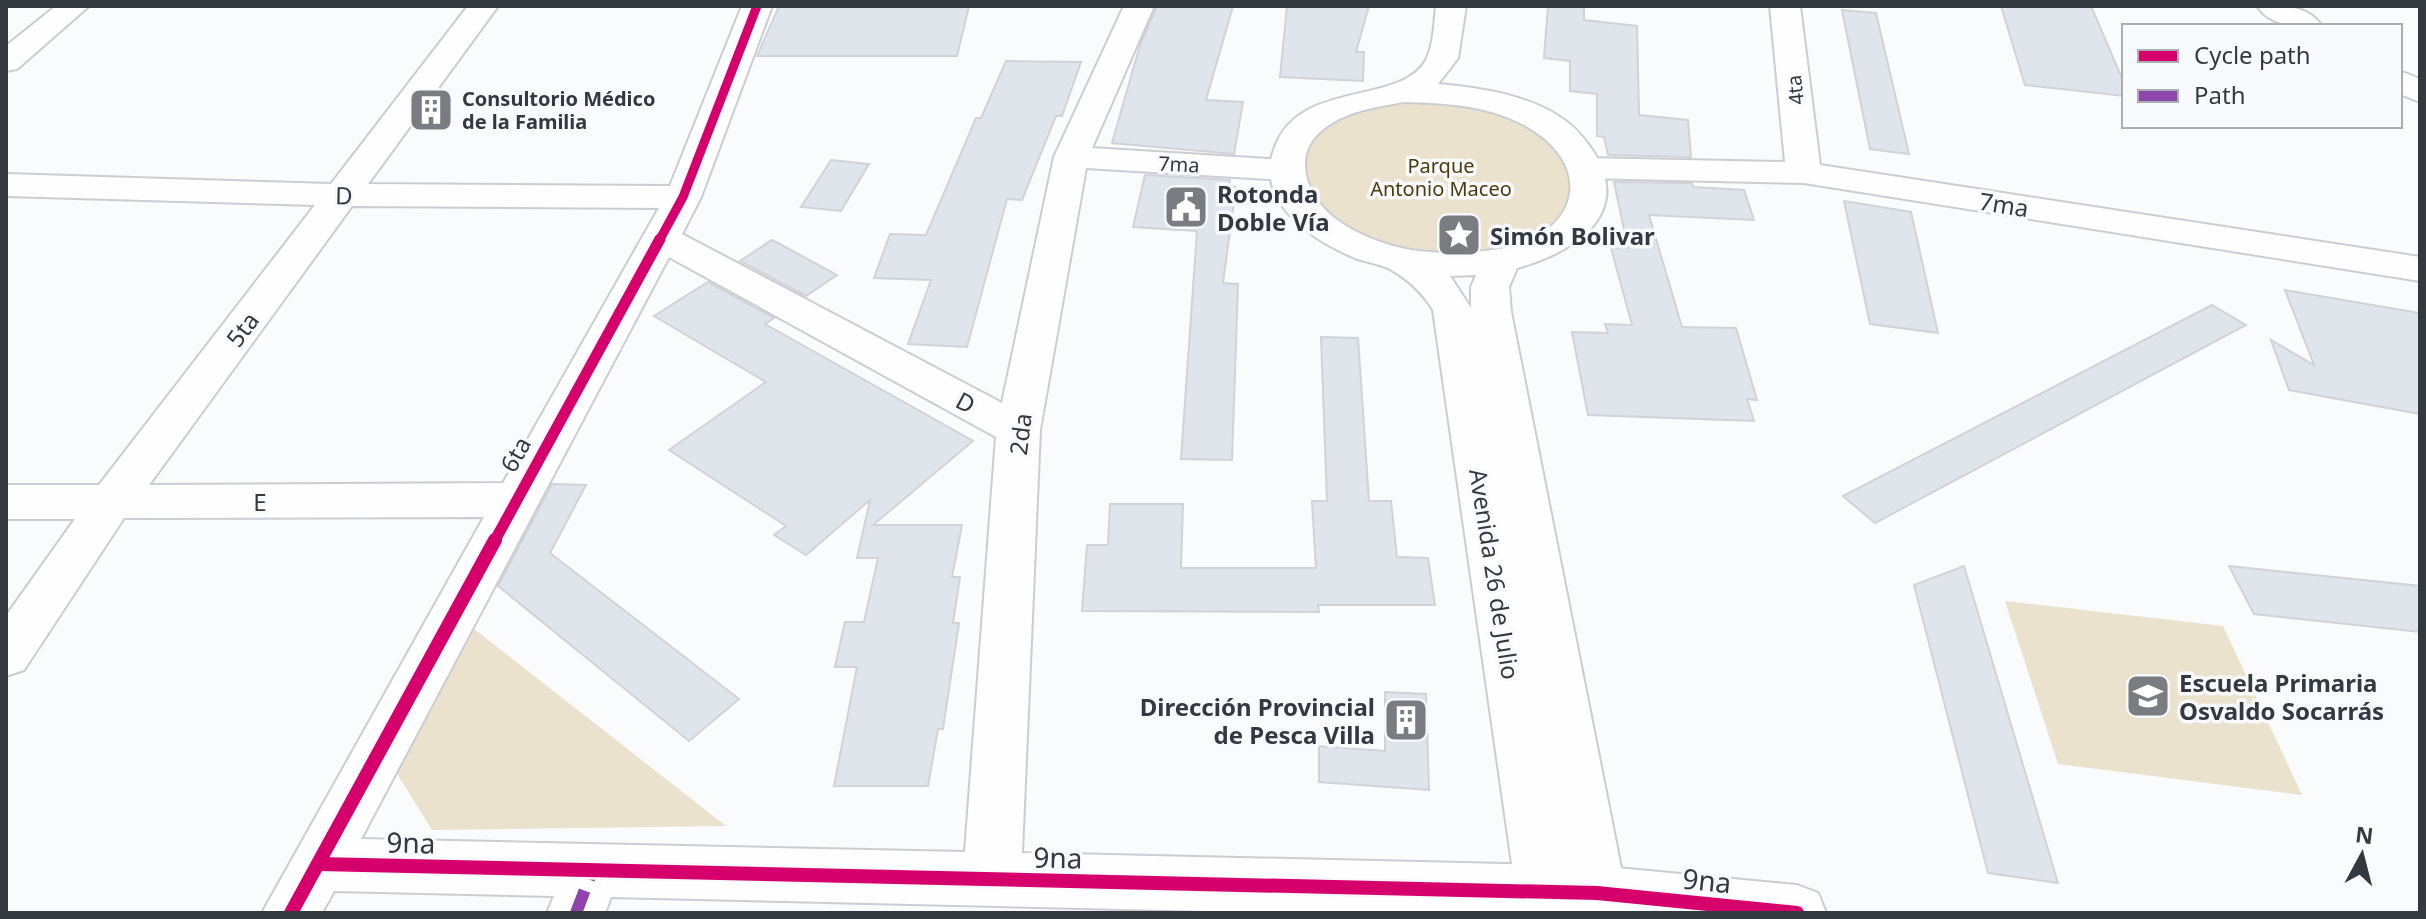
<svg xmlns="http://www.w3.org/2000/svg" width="2426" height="919" font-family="'Noto Sans',sans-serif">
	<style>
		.green { fill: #eae2cd }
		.building { fill: #e0e5ec; stroke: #d0d3d8; stroke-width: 2 }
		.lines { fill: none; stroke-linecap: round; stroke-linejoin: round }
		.minor-casing { stroke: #cacdd2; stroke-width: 4 }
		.major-casing { stroke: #cacdd2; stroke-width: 4 }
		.minor { fill: #fefeff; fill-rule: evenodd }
		.major { fill: #fefeff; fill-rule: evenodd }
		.quiet { stroke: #8e44ad; stroke-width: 12; stroke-dasharray: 24 12; stroke-linecap: butt }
		.cycleway-far2-casing { stroke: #f8fafe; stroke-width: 13 }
		.cycleway-far1-casing { stroke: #f8fafe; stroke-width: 16 }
		.cycleway-casing { stroke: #f8fafe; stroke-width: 19 }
		.cycleway-far2 { stroke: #d6006c; stroke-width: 9 }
		.cycleway-far1 { stroke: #d6006c; stroke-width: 11 }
		.cycleway { stroke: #d6006c; stroke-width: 14 }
		.labels { text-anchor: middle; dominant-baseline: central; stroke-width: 7; stroke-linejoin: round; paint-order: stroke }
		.far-street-label { font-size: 20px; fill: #343940; stroke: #f8fafe }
		.far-poi-label { font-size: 20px; font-weight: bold; fill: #343940; stroke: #f8fafe; text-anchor: start }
		.far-park-label { font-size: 20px; fill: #4c3b08; stroke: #f8fafe }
		.poi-label { font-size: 24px; font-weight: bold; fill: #343940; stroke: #f8fafe; text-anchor: start }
		.street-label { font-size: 24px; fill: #343940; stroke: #f8fafe }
		.near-street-label { font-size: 28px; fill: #343940; stroke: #f8fafe }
	</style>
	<rect width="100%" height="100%" fill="#f9fbfd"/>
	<g class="green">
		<path d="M 1415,98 L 1511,114 L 1570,156 L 1573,208 C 1562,218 1549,232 1536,239 C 1474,269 1364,256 1318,203 C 1307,189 1299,170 1306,152 C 1315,130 1338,115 1361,107 C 1378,102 1397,101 1415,98 Z"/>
		<path d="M 2005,601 L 2223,626 L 2302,795 L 2058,764 Z"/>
		<path d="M 473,628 L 726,826 L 432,830 L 396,772 Z"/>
	</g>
	<g class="building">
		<path d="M 779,6 L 969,6 L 957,56 L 757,56 Z"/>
		<path d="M 1157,6 L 1233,6 L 1206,100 L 1243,102 L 1234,154 L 1112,143 L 1140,45 Z"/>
		<path d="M 1287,6 L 1369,6 L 1356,52 L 1364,52 L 1363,81 L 1280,77 Z"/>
		<path d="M 1548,6 L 1584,6 L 1584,20 L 1637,26 L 1639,115 L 1688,120 L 1691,157 L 1608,155 L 1604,137 L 1597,136 L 1597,94 L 1570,91 L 1570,61 L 1544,58 Z"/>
		<path d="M 2001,6 L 2091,6 L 2124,83 L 2124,96 L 2025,85 Z"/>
		<path d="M 1842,10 L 1876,13 L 1909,154 L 1870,149 Z"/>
		<path d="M 1006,61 L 1081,62 L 1062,116 L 1056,116 L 1022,200 L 1007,199 L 967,347 L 908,344 L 931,280 L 874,278 L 890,234 L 926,235 L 976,118 L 981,118 Z"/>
		<path d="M 831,160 L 869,164 L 841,211 L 801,207 Z"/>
		<path d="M 1145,175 L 1230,180 L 1229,186 L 1236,187 L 1223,283 L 1238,284 L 1232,460 L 1181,459 L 1197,231 L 1133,227 Z"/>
		<path d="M 1614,182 L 1692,183 L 1693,187 L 1744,190 L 1754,220 L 1649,215 L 1682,327 L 1736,328 L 1757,400 L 1747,399 L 1754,421 L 1588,415 L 1572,332 L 1608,333 L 1605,324 L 1632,325 L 1611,248 L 1628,248 Z"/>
		<path d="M 1844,201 L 1911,212 L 1938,333 L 1870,324 Z"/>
		<path d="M 772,240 L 789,249 L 837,275 L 806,296 L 740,261 Z"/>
		<path d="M 708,282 L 774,318 L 765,324 L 973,441 L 873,525 L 962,525 L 952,577 L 960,577 L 953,623 L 959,623 L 943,729 L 938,729 L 928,786 L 834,786 L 857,667 L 835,667 L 845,622 L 864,622 L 878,558 L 857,558 L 870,500 L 806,555 L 774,535 L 786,526 L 669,450 L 766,382 L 654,316 Z"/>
		<path d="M 2285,290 L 2420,313 L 2420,414 L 2289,390 L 2271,340 L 2314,365 Z"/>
		<path d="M 2212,305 L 2246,325 L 1875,523 L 1843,496 Z"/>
		<path d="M 1321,337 L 1358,338 L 1369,501 L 1391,501 L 1397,557 L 1428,558 L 1435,605 L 1318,605 L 1319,612 L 1082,611 L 1087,545 L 1108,545 L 1110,504 L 1183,504 L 1181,568 L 1316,568 L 1312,501 L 1327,501 Z"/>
		<path d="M 552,484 L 586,485 L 550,553 L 739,699 L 689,741 L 498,586 Z"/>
		<path d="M 1964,566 L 2058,883 L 1988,873 L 1914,585 Z"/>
		<path d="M 2229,566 L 2420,586 L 2420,632 L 2254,614 Z"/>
		<path d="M 1385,692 L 1426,694 L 1429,790 L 1319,782 L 1319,746 L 1385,751 Z"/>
	</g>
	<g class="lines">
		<g class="minor-casing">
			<g id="minor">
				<path d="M 56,6 L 89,6 L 17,69 L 6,71 L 6,46 Z"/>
				<path d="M 468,6 L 498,6 L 368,184 L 670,186 L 742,6 L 772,6 L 701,197 L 682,234 L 1002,403 L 1054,157 L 1124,6 L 1154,6 L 1092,148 L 1286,160 L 1298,163 L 1303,170 L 1298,177 L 1286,180 L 1086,168 L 1040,430 L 1022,853 L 1597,866 L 1797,885 L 1818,893 L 1826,913 L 1290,913 L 611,897 L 605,913 L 547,913 L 554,896 L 334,891 L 322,913 L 262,913 L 484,517 L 124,518 L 24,670 L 6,676 L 6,616 L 75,519 L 6,519 L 6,485 L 99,485 L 315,205 L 6,196 L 6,174 L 331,184 ZM 352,206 L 659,208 L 503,483 L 149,485 ZM 669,257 L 996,437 L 965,852 L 361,839 Z"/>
				<path d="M 1770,6 L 1800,6 L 1820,165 L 2420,257 L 2420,281 L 1804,183 L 1585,178 L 1573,175 L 1568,168 L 1573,161 L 1585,158 L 1785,162 Z"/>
				<path d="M 2257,6 C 2281,6 2307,4 2322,26 C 2298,26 2272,28 2257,6 Z"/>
				<path d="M 2400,71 L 2420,79 L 2420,102 L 2400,94 Z"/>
			</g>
		</g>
		<g class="major-casing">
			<path id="major" d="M 1436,6 L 1466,6 L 1458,58 L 1438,84 C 1481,88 1532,95 1567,122 C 1579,131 1587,142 1595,154 C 1632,217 1571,253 1517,268 L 1509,287 L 1511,312 L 1630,913 L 1519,913 L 1433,310 C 1422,292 1409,280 1390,269 C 1380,264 1366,262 1355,258 C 1310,239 1250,199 1277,142 C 1306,80 1401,105 1426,60 C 1434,44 1434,23 1436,6 ZM 1404,102 C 1444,103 1486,105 1522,124 C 1597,163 1581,235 1500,249 C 1467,254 1430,255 1397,247 C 1356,236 1306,211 1305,164 C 1305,152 1310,141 1320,132 C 1342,112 1375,107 1404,102 ZM 1476,275 L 1471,287 L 1471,308 L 1450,276 Z"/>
		</g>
		<use href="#minor" class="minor"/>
		<use href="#major" class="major"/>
		<path class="quiet" d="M 576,913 L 592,871"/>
		<g class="cycleway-far2-casing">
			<path id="cycleway-far2" d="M 659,241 L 683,197 L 757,6"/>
		</g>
		<g class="cycleway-far1-casing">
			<path id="cycleway-far1" d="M 494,542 L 660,239"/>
		</g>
		<g class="cycleway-casing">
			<g id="cycleway">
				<path d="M 318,864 L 1597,893 L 1797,913"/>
				<path d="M 291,913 L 495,540"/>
			</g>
		</g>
		<use href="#cycleway-far2" class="cycleway-far2"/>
		<use href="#cycleway-far1" class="cycleway-far1"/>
		<use href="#cycleway" class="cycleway"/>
	</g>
	<defs>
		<g id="building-square" transform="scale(2.3)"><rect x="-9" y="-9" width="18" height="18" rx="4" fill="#797d82" stroke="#f8fafe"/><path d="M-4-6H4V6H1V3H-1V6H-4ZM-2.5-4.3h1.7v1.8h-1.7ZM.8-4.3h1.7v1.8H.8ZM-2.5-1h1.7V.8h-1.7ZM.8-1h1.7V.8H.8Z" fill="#fff"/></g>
		<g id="civic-square" transform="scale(2.3)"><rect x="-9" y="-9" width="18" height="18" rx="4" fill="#797d82" stroke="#f8fafe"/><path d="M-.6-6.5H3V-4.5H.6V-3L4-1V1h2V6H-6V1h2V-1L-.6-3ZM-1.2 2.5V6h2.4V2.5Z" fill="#fff"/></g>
		<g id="sight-square" transform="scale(2.3)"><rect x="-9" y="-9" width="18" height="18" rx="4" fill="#797d82" stroke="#f8fafe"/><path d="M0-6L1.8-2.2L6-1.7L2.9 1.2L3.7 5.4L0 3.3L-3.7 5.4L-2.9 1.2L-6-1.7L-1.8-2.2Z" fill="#fff"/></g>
		<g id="school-square" transform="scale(2.3)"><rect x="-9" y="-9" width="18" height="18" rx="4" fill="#797d82" stroke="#f8fafe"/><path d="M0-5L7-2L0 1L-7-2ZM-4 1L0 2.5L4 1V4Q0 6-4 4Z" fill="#fff"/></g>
	</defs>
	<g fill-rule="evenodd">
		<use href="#building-square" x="431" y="110"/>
		<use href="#civic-square" x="1186" y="207"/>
		<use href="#sight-square" x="1459" y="235"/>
		<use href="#school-square" x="2148" y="696"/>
		<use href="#building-square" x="1406" y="720"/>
	</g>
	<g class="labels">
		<g class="far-street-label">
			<text transform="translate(1795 90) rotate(-96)">4ta</text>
			<text transform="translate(1179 164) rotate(3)">7ma</text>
		</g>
		<g class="far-poi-label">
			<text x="462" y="98">Consultorio Médico<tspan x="462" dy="23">de la Familia</tspan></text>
		</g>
		<g class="far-park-label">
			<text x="1441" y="165">Parque<tspan x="1441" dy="23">Antonio Maceo</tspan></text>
		</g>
		<g class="poi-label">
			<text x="1217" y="193">Rotonda<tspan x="1217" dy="28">Doble Vía</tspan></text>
			<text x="1490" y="235">Simón Bolivar</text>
			<text x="2179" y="682">Escuela Primaria<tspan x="2179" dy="28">Osvaldo Socarrás</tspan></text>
			<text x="1375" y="706" text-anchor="end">Dirección Provincial<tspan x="1375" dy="28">de Pesca Villa</tspan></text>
		</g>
		<g class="street-label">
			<text transform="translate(344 195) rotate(1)">D</text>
			<text transform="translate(2004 204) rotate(9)">7ma</text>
			<text transform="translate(242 329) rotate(-53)">5ta</text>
			<text transform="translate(966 402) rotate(28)">D</text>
			<text transform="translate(1020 434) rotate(-83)">2da</text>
			<text transform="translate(515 454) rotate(-61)">6ta</text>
			<text x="260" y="501">E</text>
			<text transform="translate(1495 574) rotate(81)">Avenida 26 de Julio</text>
		</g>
		<g class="near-street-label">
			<text transform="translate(411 842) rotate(1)">9na</text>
			<text transform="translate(1058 857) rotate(1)">9na</text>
			<text transform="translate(1707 880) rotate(6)">9na</text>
		</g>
	</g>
	<rect width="2426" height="919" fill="none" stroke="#343940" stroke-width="16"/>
	<rect x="2122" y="24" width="280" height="104" fill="#f8fafe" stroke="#aaadb2" stroke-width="2"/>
	<rect x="2138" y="50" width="40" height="12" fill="#d6006c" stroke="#aaadb2" stroke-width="2"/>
	<text x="2194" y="64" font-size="24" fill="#343940">Cycle path</text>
	<rect x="2138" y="90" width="40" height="12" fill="#8e44ad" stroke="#aaadb2" stroke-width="2"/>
	<text x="2194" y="104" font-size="24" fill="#343940">Path</text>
	<g transform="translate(2362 855) rotate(7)" stroke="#f8fafe" stroke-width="6" paint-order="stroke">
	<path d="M0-6L14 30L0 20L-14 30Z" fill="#343940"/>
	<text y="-12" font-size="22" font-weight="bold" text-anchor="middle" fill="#343940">N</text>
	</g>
</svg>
